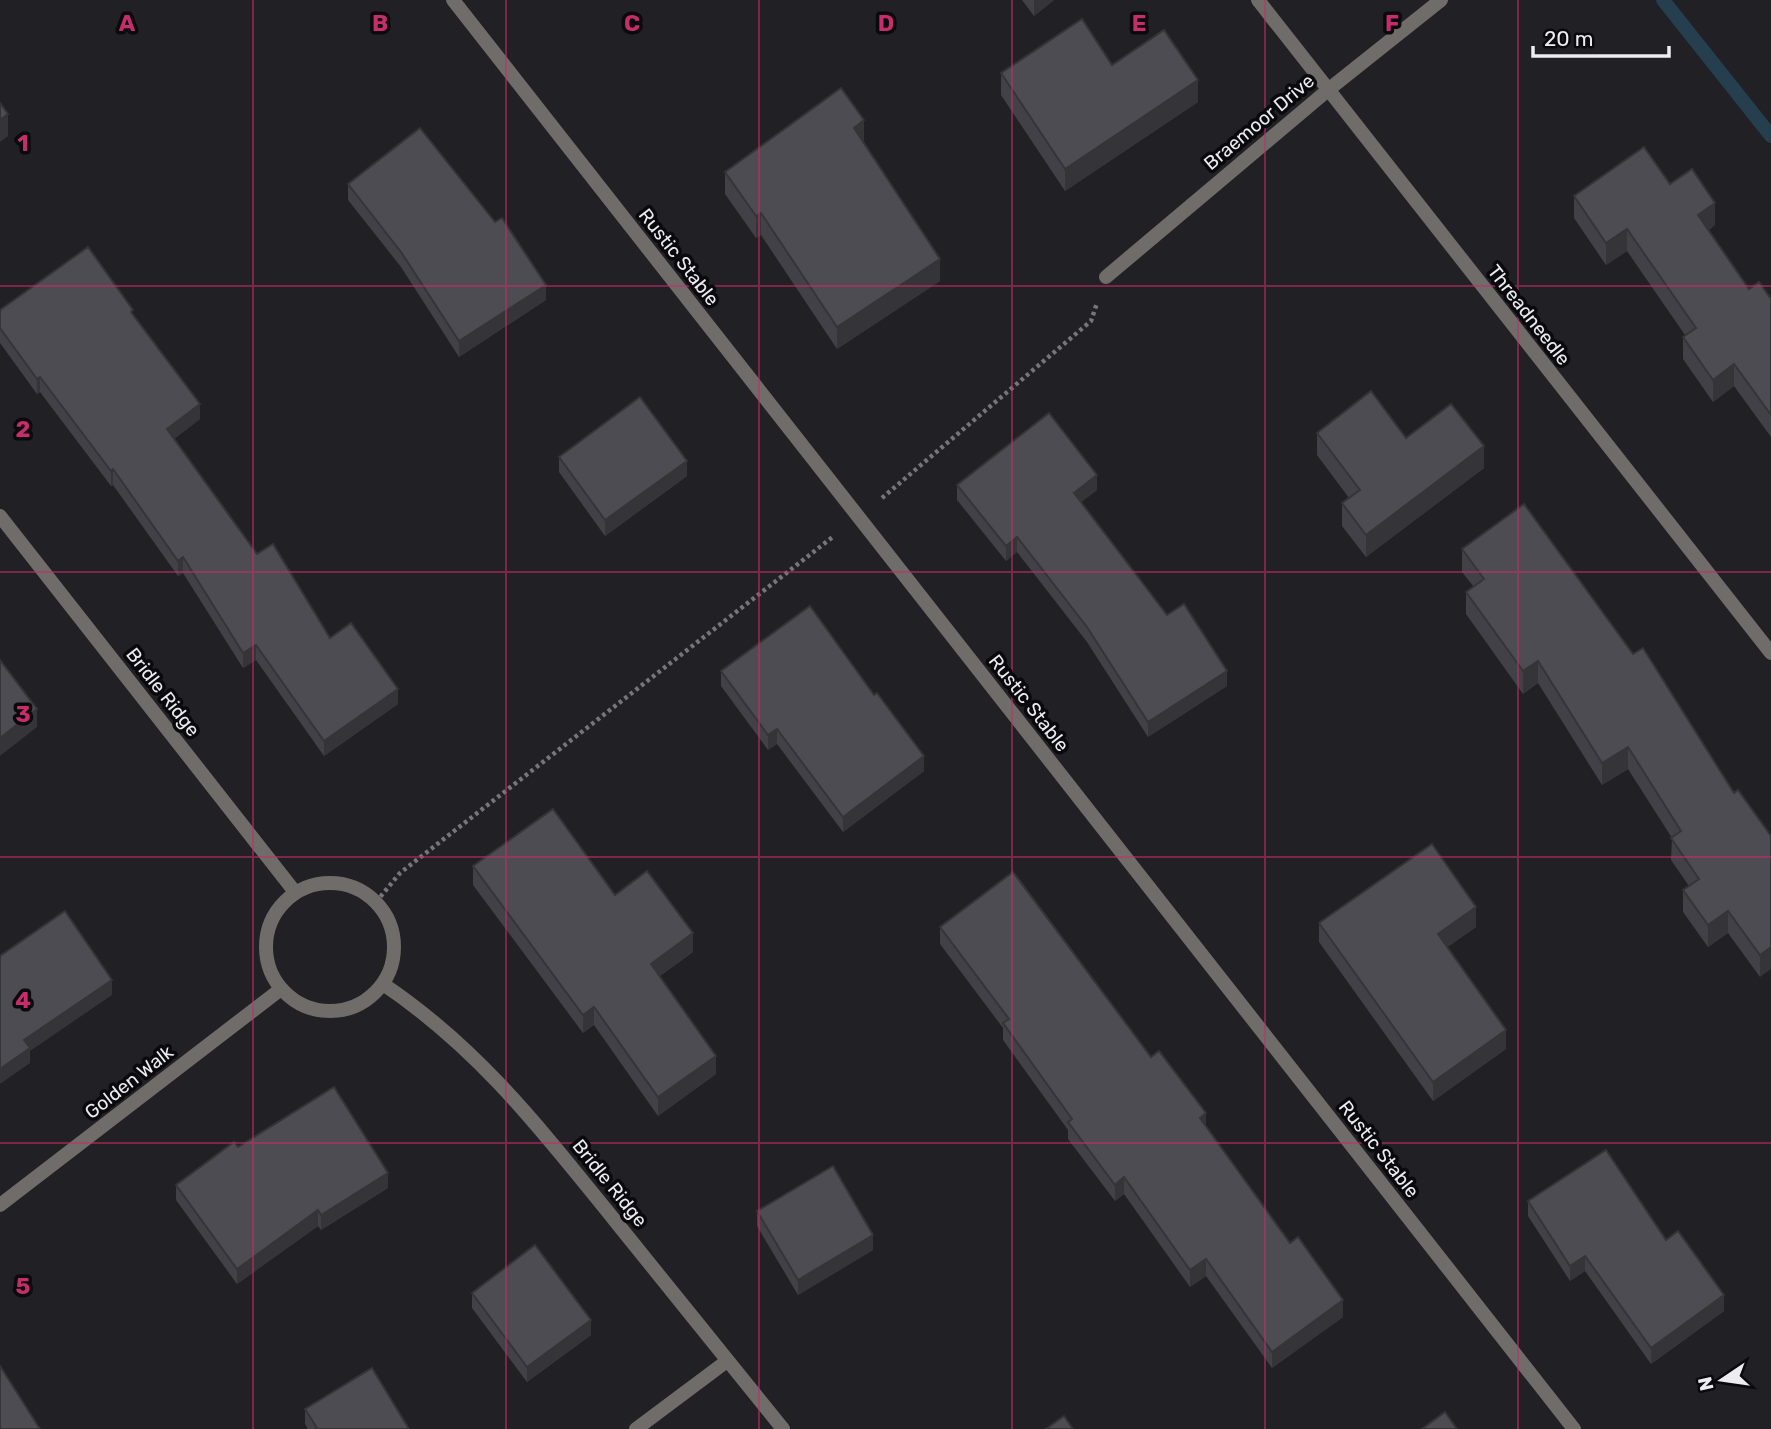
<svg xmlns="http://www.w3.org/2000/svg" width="1771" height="1429" font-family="Rubik,sans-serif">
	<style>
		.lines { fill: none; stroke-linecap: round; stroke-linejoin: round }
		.stream { stroke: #263f4e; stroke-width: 14 }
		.path { stroke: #76767a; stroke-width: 4.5; stroke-dasharray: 3.5 3.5; stroke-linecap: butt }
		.minor { stroke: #6f6c6a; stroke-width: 14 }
		.wall { fill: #414147 }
		.shaded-wall { fill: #353539 }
		.building { fill: #4c4c52; stroke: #353539; stroke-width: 2 }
		.grid { fill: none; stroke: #c62d6a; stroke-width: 2; stroke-opacity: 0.55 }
		.labels { text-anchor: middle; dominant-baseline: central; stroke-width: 7; stroke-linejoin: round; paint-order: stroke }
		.street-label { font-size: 19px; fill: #ededf1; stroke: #0a0a0d }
		.grid-label { font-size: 23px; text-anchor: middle; font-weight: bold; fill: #c62d6a; stroke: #0a0a0d; stroke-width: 7; stroke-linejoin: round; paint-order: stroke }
	</style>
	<rect width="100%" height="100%" fill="#202025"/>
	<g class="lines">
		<path class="stream" d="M 1663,0 L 1771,136"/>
		<g class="path">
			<path d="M 882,498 L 1091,321 L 1097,303"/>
			<path d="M 376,902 L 400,873 L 834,536"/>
		</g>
		<g class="minor">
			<path d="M 453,0 L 1574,1429"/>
			<path d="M 1258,0 L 1771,653"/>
			<path d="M 1106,277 L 1328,90 L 1441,0"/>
			<path d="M 0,516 L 295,892"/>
			<circle cx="330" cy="947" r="64"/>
			<path d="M 383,984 C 481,1050 543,1132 616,1222 C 672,1291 727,1360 783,1429"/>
			<path d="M 0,1205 L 281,989"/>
			<path d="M 636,1429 L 727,1361"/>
		</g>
	</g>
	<g class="wall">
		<path d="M 1022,0 L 1054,0 L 1034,16 Z"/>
		<path d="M 1112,65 L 1198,102 L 1065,191 L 1001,95 L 1001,73 Z"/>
		<path d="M 864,142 L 940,281 L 837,349 L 761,235 L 756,238 L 725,194 L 725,172 Z"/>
		<path d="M 348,184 L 546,300 L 459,357 L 401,267 L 348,200 Z"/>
		<path d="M 1670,184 L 1715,225 L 1709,230 L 1749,289 L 1771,299 L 1771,437 L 1734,386 L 1713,402 L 1683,359 L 1683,337 L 1685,335 L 1627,251 L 1606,265 L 1574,218 L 1574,196 Z"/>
		<path d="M 0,310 L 133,315 L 200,419 L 174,439 L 257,554 L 330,638 L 398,704 L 324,756 L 256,660 L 243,668 L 183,573 L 178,576 L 113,485 L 111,486 L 40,392 L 37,394 L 0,343 Z"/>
		<path d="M 1317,433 L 1406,438 L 1484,468 L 1366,557 L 1342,526 L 1342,503 L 1349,498 L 1317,455 Z"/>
		<path d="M 559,457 L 687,476 L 605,536 L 559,472 Z"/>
		<path d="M 957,485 L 1097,490 L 1081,502 L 1167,615 L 1227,686 L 1148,737 L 1087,642 L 1017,552 L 1006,561 L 957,500 Z"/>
		<path d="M 1462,549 L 1734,793 L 1771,836 L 1760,977 L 1728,933 L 1708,947 L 1683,912 L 1683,890 L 1689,886 L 1671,860 L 1672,838 L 1628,769 L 1602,785 L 1538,683 L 1523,694 L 1466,614 L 1466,592 L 1474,587 L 1462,572 Z"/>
		<path d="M 721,671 L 924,771 L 843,832 L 777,744 L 768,750 L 721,686 Z"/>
		<path d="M 473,866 L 615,895 L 693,952 L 660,976 L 716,1074 L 658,1116 L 594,1025 L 583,1033 L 473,885 Z"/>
		<path d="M 1319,923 L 1476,927 L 1447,947 L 1506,1049 L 1433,1101 L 1319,942 Z"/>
		<path d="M 940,927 L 1151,1057 L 1206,1126 L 1343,1317 L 1272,1368 L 1206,1276 L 1190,1287 L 1124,1194 L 1115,1201 L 1068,1139 L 1068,1130 L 1003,1040 L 1003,1028 L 940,944 Z"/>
		<path d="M 238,1147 L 388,1188 L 321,1230 L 318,1226 L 237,1284 L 176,1200 L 176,1185 Z"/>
		<path d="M 1528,1201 L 1666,1240 L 1724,1311 L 1651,1364 L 1585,1271 L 1570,1281 L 1528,1216 Z"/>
		<path d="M 757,1211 L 873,1250 L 798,1295 L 757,1226 Z"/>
		<path d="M 472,1293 L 591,1335 L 527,1382 L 472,1308 Z"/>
		<path d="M 305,1409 L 409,1429 L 308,1429 L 305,1424 Z"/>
	</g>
	<g class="shaded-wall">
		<path d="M 1034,0 L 1054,0 L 1034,16 Z"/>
		<path d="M 1198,80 L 1198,102 L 1065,191 L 1065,169 Z"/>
		<path d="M 8,114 L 8,136 L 0,142 L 0,120 Z"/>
		<path d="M 864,120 L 864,142 L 854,128 Z"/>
		<path d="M 1715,203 L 1715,225 L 1698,237 L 1698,215 Z"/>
		<path d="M 761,213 L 761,235 L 756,238 L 756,216 Z"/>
		<path d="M 1627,229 L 1627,251 L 1606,265 L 1606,243 Z"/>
		<path d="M 940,259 L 940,281 L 837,349 L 837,327 Z"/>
		<path d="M 546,285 L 546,300 L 459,357 L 459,341 Z"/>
		<path d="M 1734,364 L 1734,386 L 1713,402 L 1713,380 Z"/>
		<path d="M 40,377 L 40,392 L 37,394 L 37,379 Z"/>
		<path d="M 200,404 L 200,419 L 167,444 L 167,429 Z"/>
		<path d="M 1484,446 L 1484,468 L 1366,557 L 1366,535 Z"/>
		<path d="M 687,461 L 687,476 L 605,536 L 605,520 Z"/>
		<path d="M 113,469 L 113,485 L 111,486 L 111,471 Z"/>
		<path d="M 1097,475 L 1097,490 L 1074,508 L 1074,493 Z"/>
		<path d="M 1017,537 L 1017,552 L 1006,561 L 1006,546 Z"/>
		<path d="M 183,557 L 183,573 L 178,576 L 178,561 Z"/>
		<path d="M 256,645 L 256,660 L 243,668 L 243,653 Z"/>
		<path d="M 1538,661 L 1538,683 L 1523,694 L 1523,671 Z"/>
		<path d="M 1227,671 L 1227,686 L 1148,737 L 1148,722 Z"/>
		<path d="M 398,689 L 398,704 L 324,756 L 324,741 Z"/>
		<path d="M 37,709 L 37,727 L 0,756 L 0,738 Z"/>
		<path d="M 777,729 L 777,744 L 768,750 L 768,735 Z"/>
		<path d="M 1628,747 L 1628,769 L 1602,785 L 1602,763 Z"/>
		<path d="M 924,756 L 924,771 L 843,832 L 843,817 Z"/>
		<path d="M 1476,907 L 1476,927 L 1438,954 L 1438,934 Z"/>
		<path d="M 1728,911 L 1728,933 L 1708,947 L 1708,925 Z"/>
		<path d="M 693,933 L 693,952 L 651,982 L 651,964 Z"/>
		<path d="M 1771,947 L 1771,969 L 1760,977 L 1760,955 Z"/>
		<path d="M 112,980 L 112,995 L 30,1051 L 30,1063 L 0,1084 L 0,1069 L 24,1040 Z"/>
		<path d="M 594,1007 L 594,1025 L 583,1033 L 583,1015 Z"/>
		<path d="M 1506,1030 L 1506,1049 L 1433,1101 L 1433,1082 Z"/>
		<path d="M 716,1056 L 716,1074 L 658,1116 L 658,1097 Z"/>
		<path d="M 1206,1113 L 1206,1130 L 1200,1118 Z"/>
		<path d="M 388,1173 L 388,1188 L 321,1230 L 321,1215 Z"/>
		<path d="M 1124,1177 L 1124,1194 L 1115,1201 L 1115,1185 Z"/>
		<path d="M 318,1210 L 318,1226 L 237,1284 L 237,1269 Z"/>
		<path d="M 873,1235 L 873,1250 L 798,1295 L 798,1280 Z"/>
		<path d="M 1585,1256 L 1585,1271 L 1570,1281 L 1570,1266 Z"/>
		<path d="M 1206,1259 L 1206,1276 L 1190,1287 L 1190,1270 Z"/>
		<path d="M 1724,1295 L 1724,1311 L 1651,1364 L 1651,1348 Z"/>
		<path d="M 1343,1300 L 1343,1317 L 1272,1368 L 1272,1352 Z"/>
		<path d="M 591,1320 L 591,1335 L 527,1382 L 527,1367 Z"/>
	</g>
	<g class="building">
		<path d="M 1082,19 L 1112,65 L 1164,30 L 1198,80 L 1065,169 L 1001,73 Z"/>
		<path d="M 841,88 L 864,120 L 854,128 L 940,259 L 837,327 L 761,213 L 756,216 L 725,172 Z"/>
		<path d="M 0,103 L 8,114 L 0,120 Z"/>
		<path d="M 420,128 L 495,222 L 502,218 L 546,285 L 459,341 L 401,252 L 348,184 Z"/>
		<path d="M 1644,147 L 1670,184 L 1692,169 L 1715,203 L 1698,215 L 1749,289 L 1759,282 L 1771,299 L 1771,415 L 1734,364 L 1713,380 L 1683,337 L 1696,328 L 1627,229 L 1606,243 L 1574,196 Z"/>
		<path d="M 88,247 L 133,310 L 131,312 L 200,404 L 167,429 L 257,554 L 273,544 L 330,638 L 351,623 L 398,689 L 324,741 L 256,645 L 243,653 L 183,557 L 178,561 L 113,469 L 111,471 L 40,377 L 37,379 L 0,328 L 0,310 Z"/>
		<path d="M 1371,391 L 1406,438 L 1451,404 L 1484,446 L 1366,535 L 1342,503 L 1360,490 L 1317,433 Z"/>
		<path d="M 640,397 L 687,461 L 605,520 L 559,457 Z"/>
		<path d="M 1049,413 L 1097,475 L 1074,493 L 1167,615 L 1184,604 L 1227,671 L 1148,722 L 1087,627 L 1017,537 L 1006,546 L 957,485 Z"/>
		<path d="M 1524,504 L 1633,654 L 1643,648 L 1734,793 L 1738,790 L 1771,836 L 1771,947 L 1760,955 L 1728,911 L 1708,925 L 1683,890 L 1699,879 L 1671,838 L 1681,831 L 1628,747 L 1602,763 L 1538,661 L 1523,671 L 1466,592 L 1484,579 L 1462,549 Z"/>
		<path d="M 810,606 L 874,695 L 877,693 L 924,756 L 843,817 L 777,729 L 768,735 L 721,671 Z"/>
		<path d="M 0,660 L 37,709 L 0,738 Z"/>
		<path d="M 553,809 L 615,895 L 647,871 L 693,933 L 651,964 L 716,1056 L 658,1097 L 594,1007 L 583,1015 L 473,866 Z"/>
		<path d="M 1432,844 L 1476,907 L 1438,934 L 1506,1030 L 1433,1082 L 1319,923 Z"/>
		<path d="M 1013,872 L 1151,1057 L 1159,1051 L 1206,1113 L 1200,1118 L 1290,1243 L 1298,1237 L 1343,1300 L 1272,1352 L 1206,1259 L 1190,1270 L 1124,1177 L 1115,1185 L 1068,1122 L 1072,1119 L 1003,1023 L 1009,1019 L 940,927 Z"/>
		<path d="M 65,911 L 112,980 L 24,1040 L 30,1048 L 0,1069 L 0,956 Z"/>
		<path d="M 334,1087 L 388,1173 L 321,1215 L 318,1210 L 237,1269 L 176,1185 L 234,1142 L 238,1147 Z"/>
		<path d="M 1606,1150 L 1666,1240 L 1678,1231 L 1724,1295 L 1651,1348 L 1585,1256 L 1570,1266 L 1528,1201 Z"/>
		<path d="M 833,1166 L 873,1235 L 798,1280 L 757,1211 Z"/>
		<path d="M 535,1245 L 591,1320 L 527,1367 L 472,1293 Z"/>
		<path d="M 0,1366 L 40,1429 L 0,1429 Z"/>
		<path d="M 372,1368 L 409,1429 L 316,1429 L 317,1428 L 305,1409 Z"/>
		<path d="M 1445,1412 L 1457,1429 L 1422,1429 Z"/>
		<path d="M 1064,1416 L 1073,1429 L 1046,1429 Z"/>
	</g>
	<path class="grid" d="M 253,0 L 253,1429M 506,0 L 506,1429M 759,0 L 759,1429M 1012,0 L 1012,1429M 1265,0 L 1265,1429M 1518,0 L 1518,1429M 0,286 L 1771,286M 0,572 L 1771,572M 0,857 L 1771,857M 0,1143 L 1771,1143"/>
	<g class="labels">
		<g class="street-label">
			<text transform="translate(1259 122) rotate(-40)">Braemoor Drive</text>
			<text transform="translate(679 257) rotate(52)">Rustic Stable</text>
			<text transform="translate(1529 315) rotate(52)">Threadneedle</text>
			<text transform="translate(163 692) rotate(52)">Bridle Ridge</text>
			<text transform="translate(1029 703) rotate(52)">Rustic Stable</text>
			<text transform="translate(129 1082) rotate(-38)">Golden Walk</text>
			<text transform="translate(1379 1149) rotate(52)">Rustic Stable</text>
			<text transform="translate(610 1183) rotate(51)">Bridle Ridge</text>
		</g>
	</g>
	<g class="grid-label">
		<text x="127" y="31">A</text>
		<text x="380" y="31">B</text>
		<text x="632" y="31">C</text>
		<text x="886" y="31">D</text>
		<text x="1139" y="31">E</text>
		<text x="1392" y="31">F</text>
		<text x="23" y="151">1</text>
		<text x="23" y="437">2</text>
		<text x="23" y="722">3</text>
		<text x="23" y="1008">4</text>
		<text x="23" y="1294">5</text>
	</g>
	<g transform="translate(1722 1380) rotate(257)" stroke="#0a0a0d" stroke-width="5" paint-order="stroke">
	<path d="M0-5L12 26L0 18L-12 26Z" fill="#ededf1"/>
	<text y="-10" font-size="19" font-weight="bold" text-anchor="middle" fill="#ededf1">N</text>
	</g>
	<path d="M1533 46v10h136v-10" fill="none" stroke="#ededf1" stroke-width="3.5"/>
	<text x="1544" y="46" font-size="21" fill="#ededf1" stroke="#0a0a0d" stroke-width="5" paint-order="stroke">20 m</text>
</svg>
